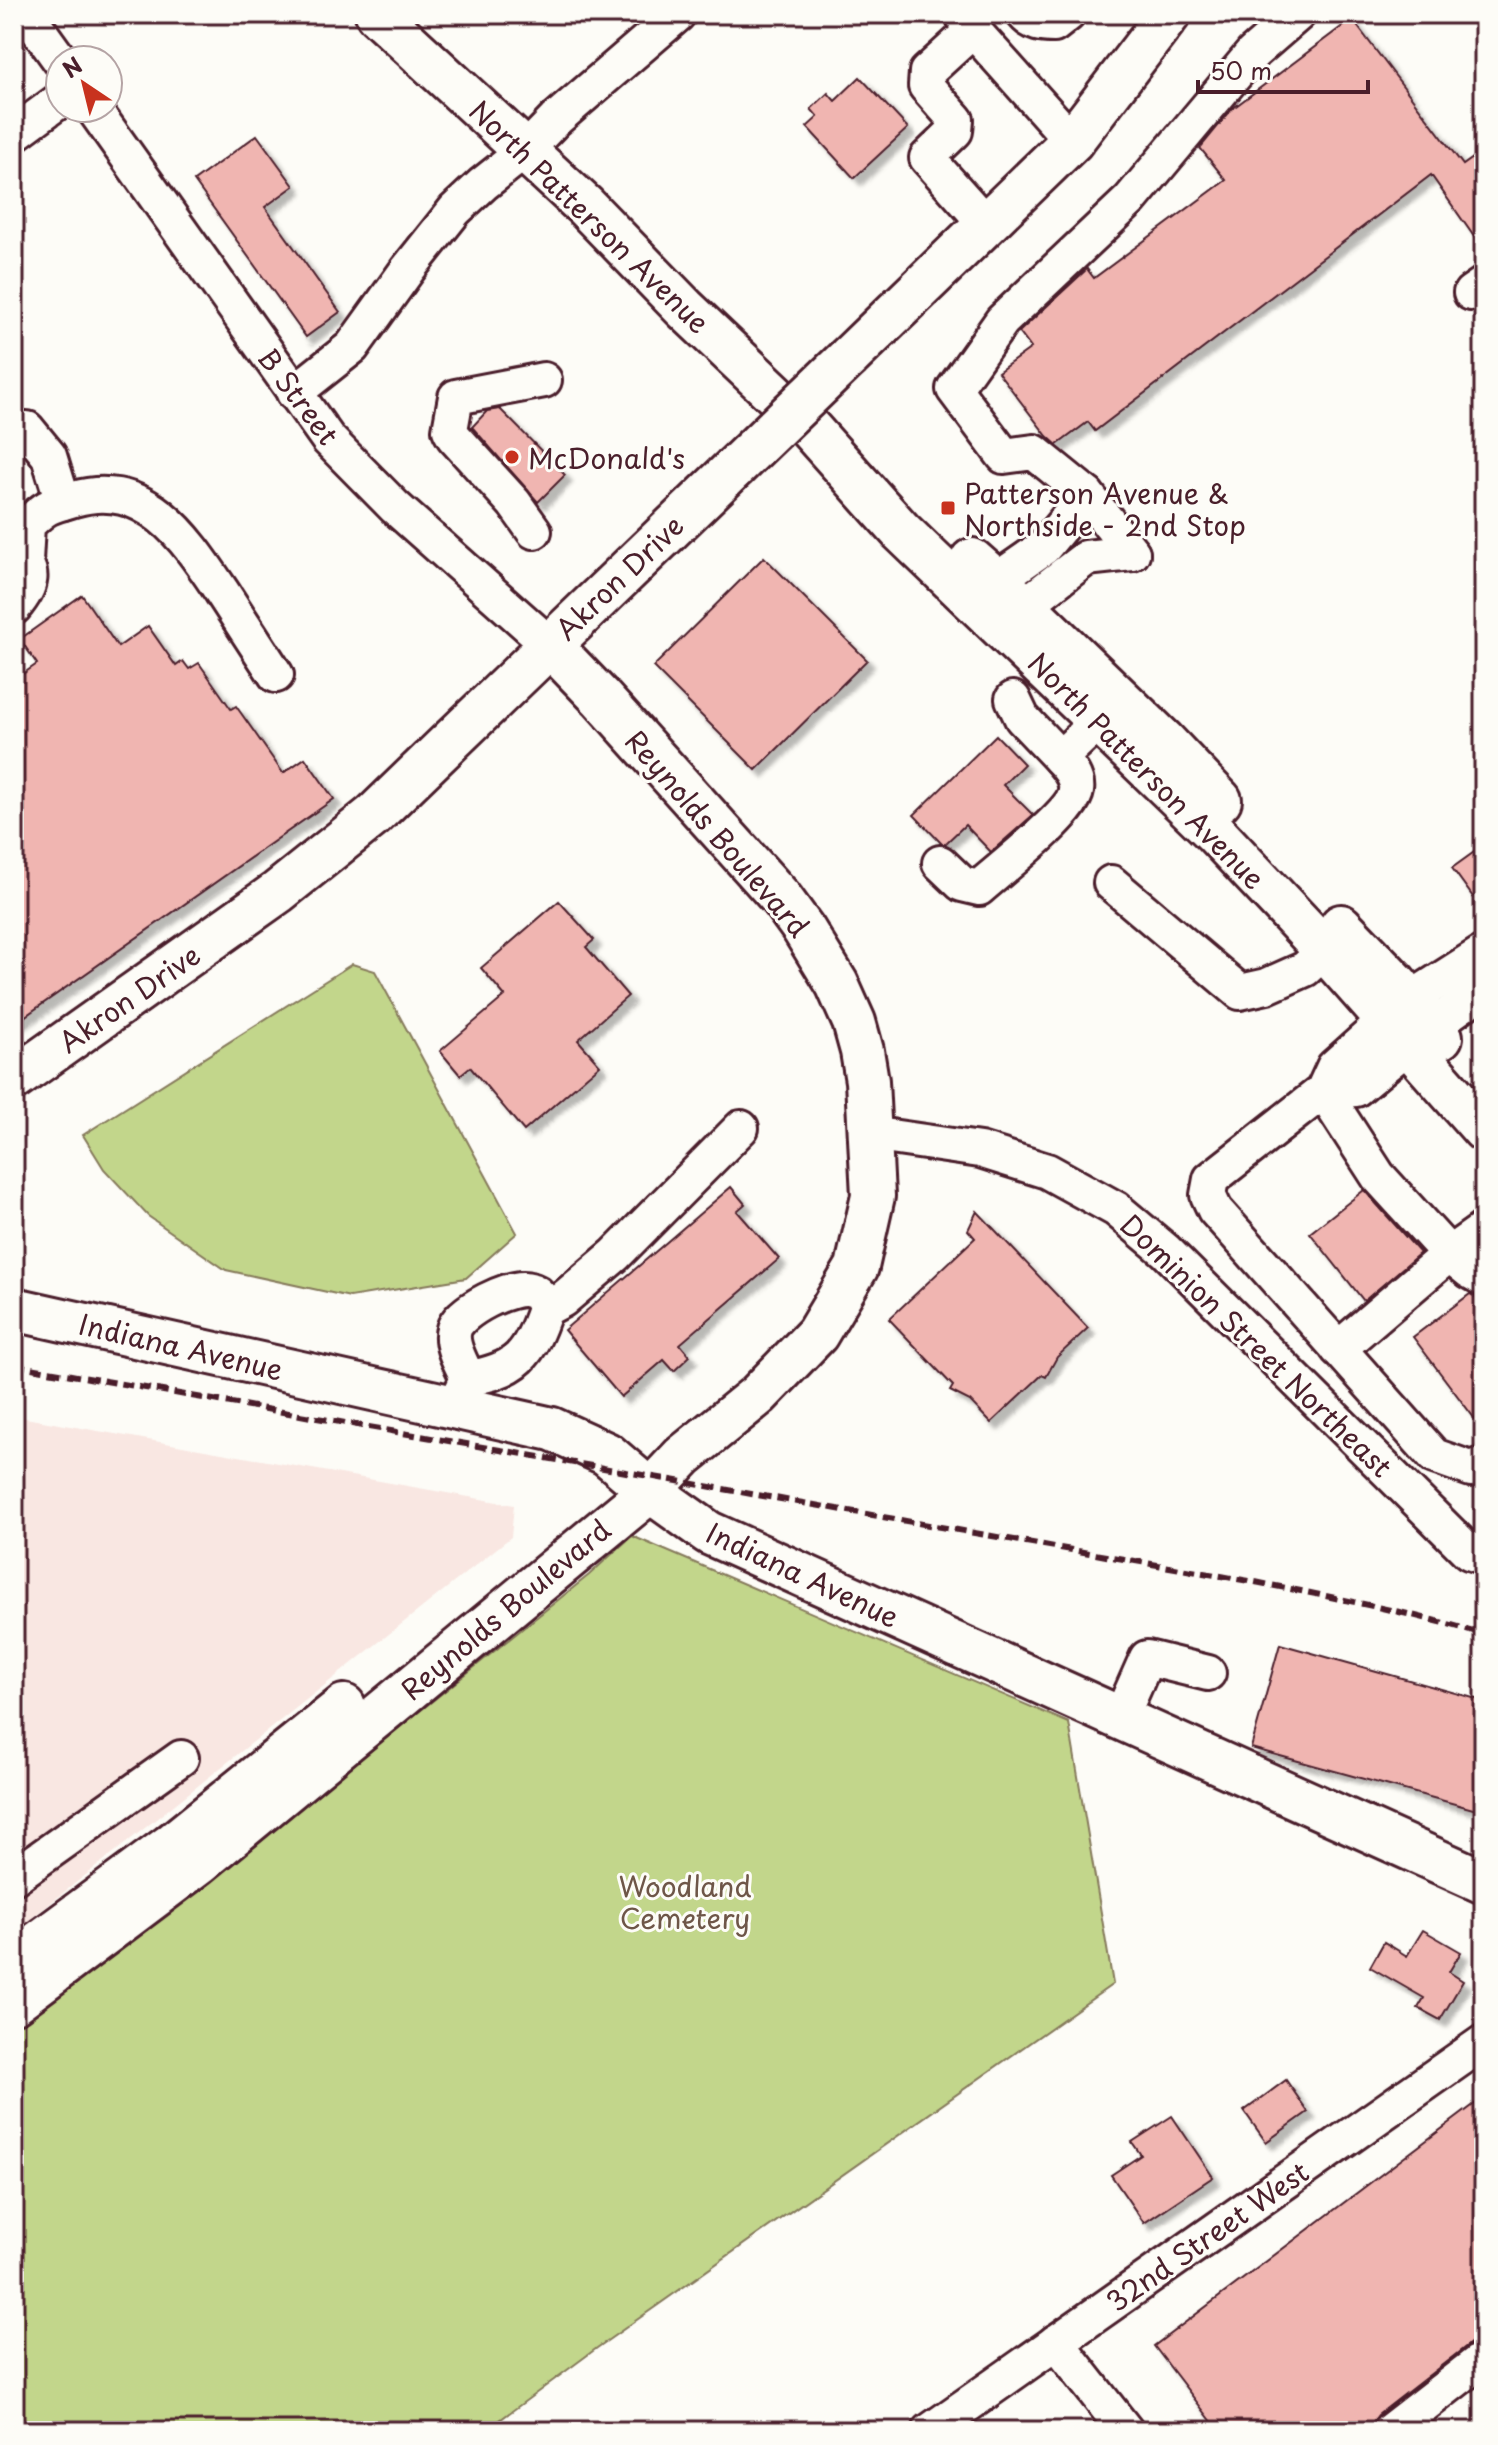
<svg xmlns="http://www.w3.org/2000/svg" width="1498" height="2445" font-family="'Playpen Sans',sans-serif">
	<style>
		.built { fill: #f9e7e2 }
		.green { fill: #c2d68b; stroke: #867a5b; stroke-width: 2 }
		.building { fill: #f0b5b1; stroke: #4a1f2b; stroke-width: 2; filter: url(#shadow) }
		.lines { fill: none; stroke-linecap: round; stroke-linejoin: round }
		.minor-casing { stroke: #4a1f2b; stroke-width: 40 }
		.major-casing { stroke: #4a1f2b; stroke-width: 48 }
		.minor { stroke: #fdfcf7; stroke-width: 34 }
		.major { stroke: #fdfcf7; stroke-width: 42 }
		.rail { stroke: #4a1f2b; stroke-width: 6; stroke-dasharray: 12 6; stroke-linecap: butt }
		.major-bridge-casing { stroke: #4a1f2b; stroke-width: 48; stroke-linecap: butt }
		.major-bridge { stroke: #fdfcf7; stroke-width: 42 }
		.poi-dot { fill: #c8321e; stroke: #fdfcf7; stroke-width: 3 }
		.labels { text-anchor: middle; dominant-baseline: central; stroke-width: 6; stroke-linejoin: round; paint-order: stroke }
		.street-label { font-size: 28px; fill: #4a1f2b; stroke: #fdfcf7 }
		.poi-label { font-size: 28px; fill: #4a1f2b; stroke: #fdfcf7; text-anchor: start }
		.park-label { font-size: 28px; fill: #6e5648; stroke: #fdfcf7 }
	</style>
	<defs>
		<filter id="shadow"><feDropShadow dx="7" dy="7" stdDeviation="2" flood-color="#0004"/></filter>
	</defs>
	<rect width="100%" height="100%" fill="#fdfcf7"/>
	<filter id="ink" filterUnits="userSpaceOnUse"><feTurbulence type="fractalNoise" baseFrequency=".0125" numOctaves="2"/><feDisplacementMap in="SourceGraphic" scale="16" xChannelSelector="R" yChannelSelector="G"/><feConvolveMatrix kernelMatrix="1 2 1 2 8 2 1 2 1" color-interpolation-filters="sRGB"/></filter>
	<g filter="url(#ink)">
		<path class="built" d="M 14,1416 L 514,1505 L 511,1537 L 14,1932 Z"/>
		<g class="green">
			<path d="M 352,964 L 375,971 L 517,1233 L 466,1278 L 350,1297 L 226,1270 L 148,1216 L 104,1169 L 83,1135 Z"/>
			<path d="M 632,1536 L 1069,1723 L 1113,1984 L 597,2348 L 485,2431 L 14,2431 L 14,2026 L 195,1892 L 589,1575 Z"/>
		</g>
		<g class="building">
			<path d="M 1352,19 L 1463,165 L 1484,150 L 1484,251 L 1431,175 L 1095,431 L 1088,422 L 1057,445 L 1047,436 L 998,372 L 1031,348 L 1019,332 L 1087,269 L 1094,278 L 1226,180 L 1200,148 L 1232,109 Z"/>
			<path d="M 860,77 L 908,128 L 854,178 L 807,127 L 818,117 L 811,109 L 828,93 L 835,101 Z"/>
			<path d="M 257,135 L 294,186 L 265,207 L 340,312 L 306,337 L 194,181 Z"/>
			<path d="M 500,409 L 565,475 L 538,502 L 472,427 L 487,411 Z"/>
			<path d="M 764,557 L 867,660 L 756,770 L 653,667 Z"/>
			<path d="M 82,595 L 118,647 L 148,626 L 176,666 L 183,661 L 189,669 L 199,663 L 231,709 L 236,706 L 283,773 L 305,758 L 334,799 L 14,1024 L 14,680 L 37,664 L 20,639 Z"/>
			<path d="M 996,735 L 1024,764 L 1003,785 L 1033,815 L 991,852 L 965,825 L 945,844 L 942,844 L 914,815 Z"/>
			<path d="M 1484,845 L 1484,889 L 1473,897 L 1452,868 Z"/>
			<path d="M 559,901 L 594,940 L 586,947 L 628,996 L 578,1040 L 600,1065 L 524,1131 L 470,1067 L 460,1075 L 440,1051 L 505,996 L 481,968 Z"/>
			<path d="M 731,1187 L 745,1204 L 737,1211 L 779,1259 L 680,1344 L 690,1356 L 674,1371 L 664,1360 L 621,1397 L 564,1330 Z"/>
			<path d="M 1364,1190 L 1420,1253 L 1364,1301 L 1310,1233 Z"/>
			<path d="M 977,1211 L 1088,1328 L 1057,1357 L 1046,1377 L 1042,1375 L 991,1423 L 970,1401 L 950,1391 L 953,1386 L 889,1319 L 975,1238 L 968,1230 Z"/>
			<path d="M 1470,1294 L 1475,1297 L 1484,1309 L 1484,1431 L 1413,1337 Z"/>
			<path d="M 1280,1644 L 1484,1701 L 1484,1812 L 1251,1748 Z"/>
			<path d="M 1423,1930 L 1461,1952 L 1449,1972 L 1463,1981 L 1440,2020 L 1418,2008 L 1424,1998 L 1370,1967 L 1384,1942 L 1407,1956 Z"/>
			<path d="M 1286,2080 L 1308,2112 L 1266,2142 L 1244,2111 Z"/>
			<path d="M 1484,2097 L 1484,2338 L 1472,2342 L 1378,2415 L 1372,2423 L 1370,2431 L 1219,2431 L 1154,2346 Z"/>
			<path d="M 1172,2116 L 1213,2177 L 1144,2223 L 1111,2175 L 1141,2155 L 1132,2142 Z"/>
		</g>
		<g class="lines">
			<g class="minor-casing">
				<g id="minor">
					<path d="M 27,14 L 60,60"/>
					<path d="M 962,14 L 973,30 L 1072,141"/>
					<path d="M 1024,14 C 1032,24 1042,25 1054,25 L 1068,14"/>
					<path d="M 973,30 L 927,72 L 926,86 L 956,120 L 955,131 L 927,158 L 986,224"/>
					<path d="M 93,108 L 328,439 L 395,507 L 549,644"/>
					<path d="M 14,134 L 60,100"/>
					<path d="M 1471,293 L 1484,284"/>
					<path d="M 294,393 L 352,347 L 408,269 L 455,210 L 483,184 L 526,150 L 555,120 L 678,14"/>
					<path d="M 14,429 L 27,429 L 49,456 L 63,502"/>
					<path d="M 1087,495 L 1044,547 L 994,582 L 984,610 L 1024,606 L 1086,558 L 1132,553"/>
					<path d="M 534,531 L 514,503 L 454,437 L 450,430 L 456,397 L 544,380"/>
					<path d="M 14,553 C 38,570 31,587 14,607"/>
					<path d="M 1132,553 L 1087,495 L 1034,452 L 1004,456 L 954,389 L 1002,321 L 1130,200 L 1253,53 L 1298,14"/>
					<path d="M 25,561 L 27,525 C 46,506 49,506 74,499 C 148,478 187,540 222,592 C 240,620 258,647 276,675"/>
					<path d="M 1013,699 L 1022,718 L 1060,758"/>
					<path d="M 940,863 L 962,884 L 979,888 C 998,871 1073,813 1076,791 C 1078,778 1069,768 1060,758 L 1099,721"/>
					<path d="M 1111,883 L 1240,992 L 1267,986 L 1305,969 L 1344,933"/>
					<path d="M 1484,952 L 1409,1000 L 1334,1067 L 1323,1091 L 1211,1179 L 1208,1195 L 1215,1210 L 1434,1456 L 1471,1469 L 1484,1464"/>
					<path d="M 1323,1091 L 1378,1176 L 1449,1254 L 1470,1271 L 1484,1279"/>
					<path d="M 1323,1091 L 1356,1089 L 1431,1027 L 1484,989"/>
					<path d="M 870,1134 L 980,1150 L 1047,1171 L 1116,1209 L 1166,1251 L 1469,1552 L 1484,1557"/>
					<path d="M 545,1309 L 562,1300 L 615,1255 L 741,1128"/>
					<path d="M 1338,1349 L 1449,1254 L 1484,1229"/>
					<path d="M 455,1407 L 468,1378 C 462,1365 449,1344 454,1329 C 459,1311 512,1284 530,1290 C 539,1292 543,1300 545,1309 C 530,1354 517,1371 468,1378"/>
					<path d="M 1120,1719 L 1147,1658 L 1208,1673"/>
					<path d="M 14,1877 L 181,1758"/>
					<path d="M 1056,2342 L 1126,2431"/>
					<path d="M 930,2431 L 1484,2042"/>
					<path d="M 1390,2431 L 1484,2358"/>
				</g>
			</g>
			<g class="major-casing">
				<g id="major">
					<path d="M 377,14 L 585,206 L 684,308 L 801,419 L 901,531 L 1215,833 L 1325,950 L 1484,1130"/>
					<path d="M 849,357 L 1072,141 L 1169,14"/>
					<path d="M 972,560 L 1024,606 L 1163,740 L 1220,800"/>
					<path d="M 1341,926 L 1396,983 L 1441,1037"/>
					<path d="M 14,1079 L 278,892 L 373,816 L 734,468"/>
					<path d="M 14,1309 L 552,1429 L 607,1454 L 650,1491 L 709,1533 L 1484,1882"/>
					<path d="M 14,1961 L 170,1846 L 344,1706"/>
					<path d="M 14,2002 L 199,1863 L 650,1491 L 683,1456 L 758,1395 L 817,1334 L 857,1267 L 873,1196 L 867,1081 L 862,1051 L 854,1022 L 837,984 L 804,930 L 780,897 L 601,698 L 549,644"/>
				</g>
			</g>
			<use href="#minor" class="minor"/>
			<use href="#major" class="major"/>
			<path class="rail" d="M 14,1365 L 1255,1582 C 1332,1597 1408,1612 1484,1634"/>
			<g class="major-bridge-casing">
				<path id="major-bridge" d="M 734,468 L 849,357"/>
			</g>
			<use href="#major-bridge" class="major-bridge"/>
		</g>
	</g>
	<g class="poi-dot">
		<circle cx="512" cy="457" r="8"/>
		<rect x="940" y="500" width="16" height="16" rx="4"/>
	</g>
	<g class="labels">
		<g class="street-label">
			<text transform="translate(590 216) rotate(44)">North Patterson Avenue</text>
			<text transform="translate(299 396) rotate(53)">B Street</text>
			<text transform="translate(619 577) rotate(-44)">Akron Drive</text>
			<text transform="translate(1147 770) rotate(45)">North Patterson Avenue</text>
			<text transform="translate(718 833) rotate(49)">Reynolds Boulevard</text>
			<text transform="translate(129 998) rotate(-35)">Akron Drive</text>
			<text transform="translate(1257 1345) rotate(44)">Dominion Street Northeast</text>
			<text transform="translate(181 1346) rotate(13)">Indiana Avenue</text>
			<text transform="translate(803 1574) rotate(25)">Indiana Avenue</text>
			<text transform="translate(505 1609) rotate(-40)">Reynolds Boulevard</text>
			<text transform="translate(1207 2236) rotate(-35)">32nd Street West</text>
		</g>
		<g class="poi-label">
			<text x="528" y="457">McDonald's</text>
			<text x="964" y="492">Patterson Avenue &amp;<tspan x="964" dy="32">Northside - 2nd Stop</tspan></text>
		</g>
		<g class="park-label">
			<text x="685" y="1885">Woodland<tspan x="685" dy="32">Cemetery</tspan></text>
		</g>
	</g>
	<rect width="1498" height="2445" fill="none" stroke="#fdfcf7" stroke-width="48"/>
	<rect x="24" y="24" width="1450" height="2397" fill="none" stroke="#4a1f2b" stroke-width="3" filter="url(#ink)"/>
	<g transform="translate(84 84) rotate(325)"><circle r="38" fill="#fdfcf7" stroke="#b5a4a5" stroke-width="2"/>
	<path d="M0-6L14 30L0 20L-14 30Z" fill="#c8321e"/>
	<text y="-12" font-size="22" font-weight="bold" text-anchor="middle" fill="#4a1f2b">N</text>
	</g>
	<path d="M1198 80v12h170v-12" fill="none" stroke="#4a1f2b" stroke-width="4"/>
	<text x="1210" y="80" font-size="24" fill="#4a1f2b" stroke="#fdfcf7" stroke-width="6" paint-order="stroke">50 m</text>
</svg>
